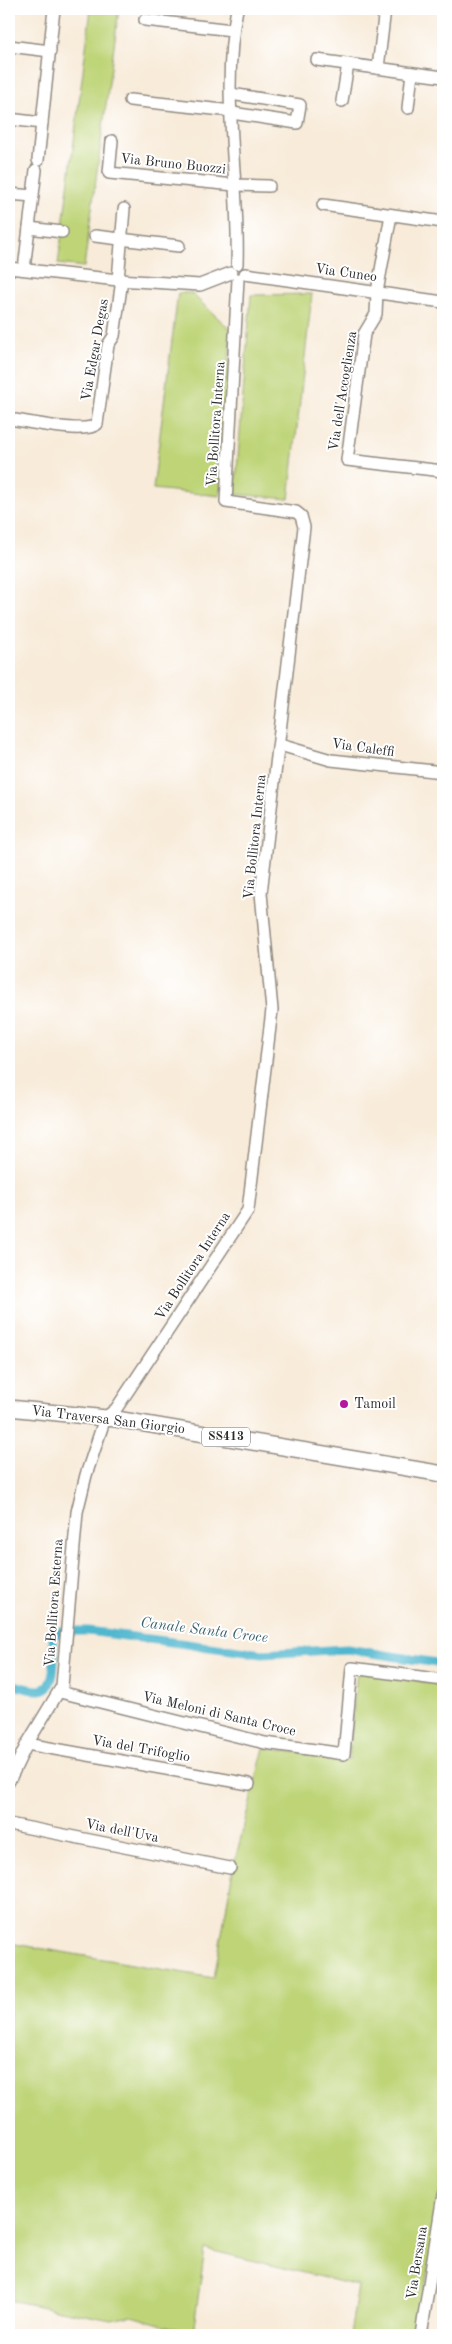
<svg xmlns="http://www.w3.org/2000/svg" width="452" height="2344" font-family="'Old Standard TT',serif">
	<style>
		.green { fill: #bed477; stroke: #748051 }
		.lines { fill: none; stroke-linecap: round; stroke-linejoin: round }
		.canal { stroke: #51b7cf; stroke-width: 9 }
		.minor-casing { stroke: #928b82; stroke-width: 14 }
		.major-casing { stroke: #928b82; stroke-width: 18 }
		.minor { stroke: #fff; stroke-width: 11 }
		.major { stroke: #fff; stroke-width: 15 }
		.poi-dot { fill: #b5179e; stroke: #fff; stroke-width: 2 }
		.labels { text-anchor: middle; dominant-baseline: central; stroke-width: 4; stroke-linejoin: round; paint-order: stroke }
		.shield { fill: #fff; stroke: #6b6b6b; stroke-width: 1 }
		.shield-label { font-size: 12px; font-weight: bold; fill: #2b2b2b }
		.street-label { font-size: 14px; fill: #2b2b2b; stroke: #fff }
		.poi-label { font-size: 14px; fill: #2b2b2b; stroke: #fff; text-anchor: start }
		.water-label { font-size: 15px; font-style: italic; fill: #3a636d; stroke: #fff }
	</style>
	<rect width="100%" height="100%" fill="#fff"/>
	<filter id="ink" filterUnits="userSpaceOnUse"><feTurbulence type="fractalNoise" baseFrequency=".02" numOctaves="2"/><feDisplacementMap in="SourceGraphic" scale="10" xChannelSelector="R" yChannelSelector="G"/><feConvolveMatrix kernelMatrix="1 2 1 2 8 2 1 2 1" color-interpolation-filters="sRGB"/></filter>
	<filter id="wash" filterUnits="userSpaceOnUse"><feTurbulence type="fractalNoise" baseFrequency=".0096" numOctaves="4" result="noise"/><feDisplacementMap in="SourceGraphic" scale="20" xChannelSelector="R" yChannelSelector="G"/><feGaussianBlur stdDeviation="1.12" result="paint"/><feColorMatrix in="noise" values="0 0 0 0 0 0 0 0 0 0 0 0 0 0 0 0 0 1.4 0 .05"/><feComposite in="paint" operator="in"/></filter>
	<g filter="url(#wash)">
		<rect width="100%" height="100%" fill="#f8ebd9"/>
		<g class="green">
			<path d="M 91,9 L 119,9 L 84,267 L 58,264 Z"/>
			<path d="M 178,293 L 191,293 L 231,330 L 220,496 L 153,489 Z"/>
			<path d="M 312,294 L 289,499 L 235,494 L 251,295 Z"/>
			<path d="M 357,1671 L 443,1685 L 443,2180 L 417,2335 L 350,2335 L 358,2286 L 205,2249 L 193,2333 L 131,2316 L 111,2320 L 9,2300 L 9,1943 L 214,1978 L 234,1864 L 264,1748 L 349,1760 Z"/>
		</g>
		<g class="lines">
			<path class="canal" d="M 9,1683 C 18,1686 30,1691 40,1690 C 59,1688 53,1651 53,1637 L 61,1631 L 88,1631 L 262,1654 L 347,1649 L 443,1664"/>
		</g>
	</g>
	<g filter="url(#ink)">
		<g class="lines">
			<g class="minor-casing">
				<g id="minor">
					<path d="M 237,9 C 220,92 240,180 237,264"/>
					<path d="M 145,20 L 232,30"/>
					<path d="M 9,46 L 50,51"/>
					<path d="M 317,60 L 443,77"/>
					<path d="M 378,68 L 385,9"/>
					<path d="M 231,94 L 300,105 L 297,123 L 232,113"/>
					<path d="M 130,100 L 232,111"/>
					<path d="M 342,101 L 348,64"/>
					<path d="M 408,108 L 412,73"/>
					<path d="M 9,119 L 42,123"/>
					<path d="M 112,141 L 109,173 L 235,185 L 269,186"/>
					<path d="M 38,160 L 54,9"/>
					<path d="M 9,194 L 33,196"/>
					<path d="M 323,205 L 443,222"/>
					<path d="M 391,215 L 377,292 L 376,314 L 364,334 L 347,460 L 443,471"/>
					<path d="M 29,228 L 62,232"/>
					<path d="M 95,236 L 179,246"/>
					<path d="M 9,268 L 118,280 L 200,285 L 231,273"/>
					<path d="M 24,269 L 36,170"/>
					<path d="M 245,274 L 443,302"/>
					<path d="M 118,280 L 124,209"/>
					<path d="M 9,419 C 26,421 85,435 97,424 L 108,345 L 114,336 L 122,280"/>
					<path d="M 280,745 L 331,760 L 443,772"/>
					<path d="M 60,1692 L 265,1743 L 344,1754 L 352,1668 L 443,1680"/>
					<path d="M 27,1744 L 249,1784"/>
					<path d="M 9,1781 L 27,1744 L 62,1686 L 77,1512 L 86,1475 L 105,1418 L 116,1409 L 248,1210 L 272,1010 L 261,893 L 304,527 L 301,516 L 296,512 L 226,502 L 238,279"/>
					<path d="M 9,1824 L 230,1868"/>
					<path d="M 421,2335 L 443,2195"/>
				</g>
			</g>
			<g class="major-casing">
				<path id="major" d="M 9,1408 L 116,1419 L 443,1474"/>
			</g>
			<use href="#minor" class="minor"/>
			<use href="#major" class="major"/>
		</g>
	</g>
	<circle class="poi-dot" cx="344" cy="1404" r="5"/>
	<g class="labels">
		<rect class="shield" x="202" y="1427.5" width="48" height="19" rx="4"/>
		<g class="shield-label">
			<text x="226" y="1437">SS413</text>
		</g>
		<g class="street-label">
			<text transform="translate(173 164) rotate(6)">Via Bruno Buozzi</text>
			<text transform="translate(346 273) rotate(8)">Via Cuneo</text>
			<text transform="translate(95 350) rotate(-80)">Via Edgar Degas</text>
			<text transform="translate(343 391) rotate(-81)">Via dell'Accoglienza</text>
			<text transform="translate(216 424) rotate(-86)">Via Bollitora Interna</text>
			<text transform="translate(363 748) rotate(8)">Via Caleffi</text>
			<text transform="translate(255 837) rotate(-84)">Via Bollitora Interna</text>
			<text transform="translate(193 1266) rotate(-57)">Via Bollitora Interna</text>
			<text transform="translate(108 1420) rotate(7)">Via Traversa San Giorgio</text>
			<text transform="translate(54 1603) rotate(-86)">Via Bollitora Esterna</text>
			<text transform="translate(219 1714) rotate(13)">Via Meloni di Santa Croce</text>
			<text transform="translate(141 1749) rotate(10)">Via del Trifoglio</text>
			<text transform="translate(122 1831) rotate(11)">Via dell'Uva</text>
			<text transform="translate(417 2263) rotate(-81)">Via Bersana</text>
		</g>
		<g class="poi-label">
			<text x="354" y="1404">Tamoil</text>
		</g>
		<g class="water-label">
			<text transform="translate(204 1631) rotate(7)">Canale Santa Croce</text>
		</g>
	</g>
	<rect width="452" height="2344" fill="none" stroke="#fff" stroke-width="30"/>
</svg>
